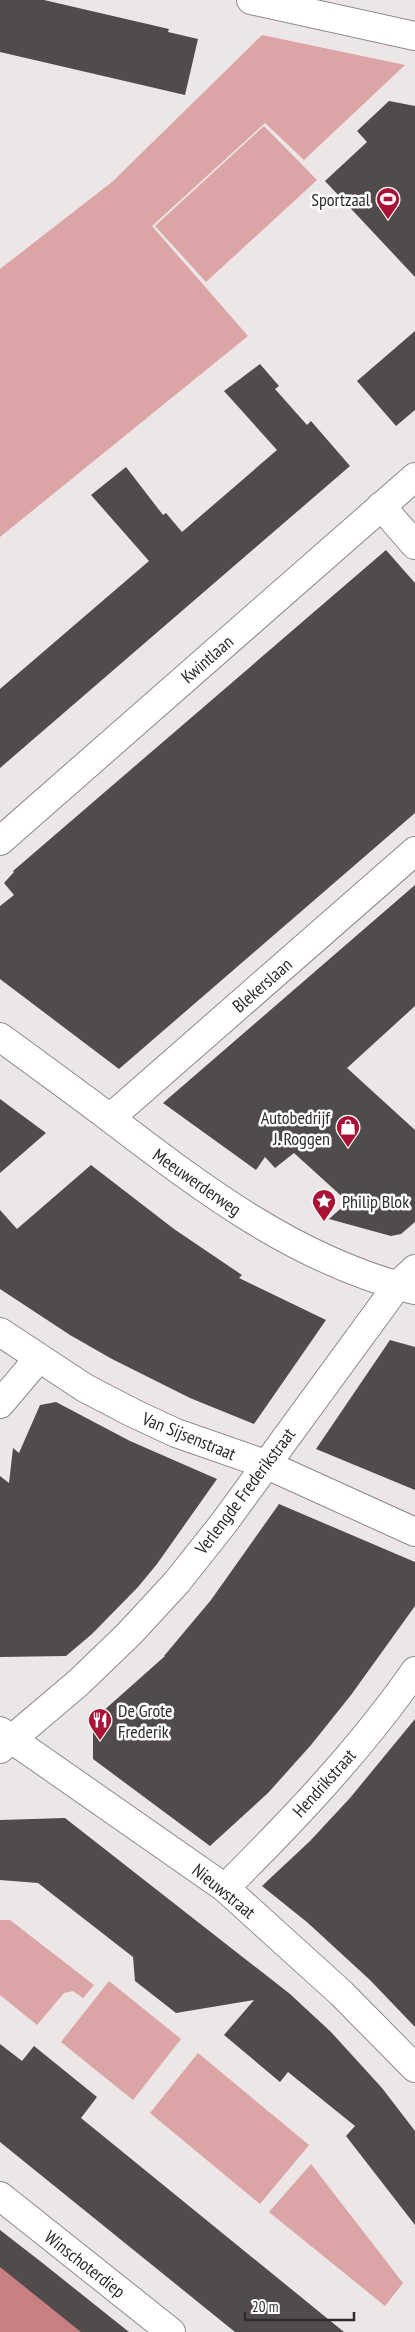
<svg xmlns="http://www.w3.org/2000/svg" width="415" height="2332" font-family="'PT Sans Narrow',sans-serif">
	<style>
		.green { fill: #dba4a5 }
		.water { fill: #c77f82 }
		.building { fill: #514b4b }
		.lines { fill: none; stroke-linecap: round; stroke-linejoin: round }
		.minor-casing { stroke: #8f8989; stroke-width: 30 }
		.minor { stroke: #fff; stroke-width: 28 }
		.labels { text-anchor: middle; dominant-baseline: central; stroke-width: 5; stroke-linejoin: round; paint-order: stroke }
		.poi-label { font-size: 18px; fill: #2e2c2c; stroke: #fff; text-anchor: end }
		.street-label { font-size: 18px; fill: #2e2c2c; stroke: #fff }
	</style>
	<rect width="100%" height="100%" fill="#ece6e6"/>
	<g class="green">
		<path d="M 262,35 L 405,65 L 304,160 L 265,123 L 152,226 L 248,336 L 0,537 L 0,269 L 112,182 Z"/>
		<path d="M 264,126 L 317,180 L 206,282 L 155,226 Z"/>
		<path d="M 0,1920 L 10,1920 L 94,1985 L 83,1998 L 73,1991 L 64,1993 L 37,2025 L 0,1995 Z"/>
		<path d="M 109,1981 L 181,2039 L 133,2100 L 61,2042 Z"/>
		<path d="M 198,2053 L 309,2145 L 260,2204 L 150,2113 Z"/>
		<path d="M 311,2164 L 403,2283 L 385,2306 L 269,2212 Z"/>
	</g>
	<path class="water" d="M 0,2238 L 115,2332 L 0,2332 Z"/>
	<g class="building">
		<path d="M 0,0 L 44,0 L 169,29 L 168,32 L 198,39 L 185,95 L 0,52 Z"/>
		<path d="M 389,101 L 415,106 L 415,277 L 325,181 L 367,142 L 357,131 Z"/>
		<path d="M 415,331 L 415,410 L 396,426 L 357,381 Z"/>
		<path d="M 260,364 L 279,386 L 275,389 L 307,425 L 311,421 L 350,466 L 0,768 L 0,689 L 149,561 L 91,495 L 126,467 L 163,515 L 166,513 L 182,532 L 277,450 L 224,391 Z"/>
		<path d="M 386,550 L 415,583 L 415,813 L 119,1069 L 0,979 L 0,906 L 14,895 L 4,883 L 14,872 L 13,871 Z"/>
		<path d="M 415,885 L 415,1006 L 347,1068 L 415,1130 L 415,1222 L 401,1234 L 391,1236 L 329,1219 L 348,1202 L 294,1153 L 275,1168 L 265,1157 L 256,1170 L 163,1103 Z"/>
		<path d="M 0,1099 L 46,1133 L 0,1173 Z"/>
		<path d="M 91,1165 L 174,1229 L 242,1275 L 239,1278 L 326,1320 L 254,1424 L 190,1398 L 112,1359 L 70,1335 L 0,1289 L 0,1210 L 17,1229 Z"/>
		<path d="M 390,1340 L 415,1347 L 415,1490 L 316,1449 Z"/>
		<path d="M 56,1402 L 130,1441 L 217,1479 L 157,1564 L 138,1587 L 92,1634 L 66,1656 L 0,1657 L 0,1476 L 9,1483 L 13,1448 L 19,1453 L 40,1405 Z"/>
		<path d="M 279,1504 L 415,1562 L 415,1606 L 351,1695 L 311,1745 L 268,1793 L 210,1846 L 93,1759 L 93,1720 L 165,1656 L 164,1656 L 211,1600 Z"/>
		<path d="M 415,1719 L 415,2027 L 370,1980 L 308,1923 L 262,1886 L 310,1841 L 350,1798 Z"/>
		<path d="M 65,1818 L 290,1994 L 331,2032 L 382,2088 L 415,2131 L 415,2225 L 346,2136 L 355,2126 L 288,2072 L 280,2082 L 224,2035 L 254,2000 L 176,2013 L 135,1981 L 133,1957 L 38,1883 L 0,1880 L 0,1820 Z"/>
		<path d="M 0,2044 L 22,2061 L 34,2046 L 97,2097 L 81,2118 L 344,2332 L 235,2332 L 0,2142 Z"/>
		<path d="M 0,2230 L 40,2261 L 129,2332 L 81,2332 L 0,2267 Z"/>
	</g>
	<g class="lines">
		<g class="minor-casing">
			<g id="minor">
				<path d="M 251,0 L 415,36"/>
				<path d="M 381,506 L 415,545"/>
				<path d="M 0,841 L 415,477"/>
				<path d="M 0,1037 C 37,1064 74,1091 110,1118 C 203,1189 297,1261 414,1290"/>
				<path d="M 110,1118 L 415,851"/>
				<path d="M 0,1332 L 85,1388 L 133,1413 L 176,1433 L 265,1464 L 415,1532"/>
				<path d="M 0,1404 L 38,1359"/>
				<path d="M 0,1731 L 225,1888 L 341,1993 L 415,2068"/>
				<path d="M 0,1749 L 78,1683 L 129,1634 L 177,1582 L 223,1524 L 397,1286 L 415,1269"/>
				<path d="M 225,1888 C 293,1820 360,1750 415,1671"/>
				<path d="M 0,2196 L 171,2332"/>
			</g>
		</g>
		<use href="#minor" class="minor"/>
	</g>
	<defs>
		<g id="stadium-pin" transform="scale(1.25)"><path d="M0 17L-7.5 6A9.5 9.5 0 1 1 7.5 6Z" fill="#aa1336" stroke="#fff"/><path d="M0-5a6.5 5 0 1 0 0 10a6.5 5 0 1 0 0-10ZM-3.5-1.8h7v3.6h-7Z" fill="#fff"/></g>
		<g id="shop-pin" transform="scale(1.25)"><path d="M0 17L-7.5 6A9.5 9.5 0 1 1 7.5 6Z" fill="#aa1336" stroke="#fff"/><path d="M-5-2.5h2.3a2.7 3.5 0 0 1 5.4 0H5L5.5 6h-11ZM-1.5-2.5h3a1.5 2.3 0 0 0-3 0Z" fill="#fff"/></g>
		<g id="sight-pin" transform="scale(1.25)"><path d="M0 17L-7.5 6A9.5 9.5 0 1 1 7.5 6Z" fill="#aa1336" stroke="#fff"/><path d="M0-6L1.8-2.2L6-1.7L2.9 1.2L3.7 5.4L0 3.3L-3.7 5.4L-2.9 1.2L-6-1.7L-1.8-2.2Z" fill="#fff"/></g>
		<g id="restaurant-pin" transform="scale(1.25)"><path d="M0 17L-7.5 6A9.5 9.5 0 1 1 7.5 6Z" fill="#aa1336" stroke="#fff"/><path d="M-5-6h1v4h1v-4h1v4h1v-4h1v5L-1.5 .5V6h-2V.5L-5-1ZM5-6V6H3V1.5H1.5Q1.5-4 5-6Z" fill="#fff"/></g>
	</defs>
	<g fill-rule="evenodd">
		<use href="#stadium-pin" x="388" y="199"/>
		<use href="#shop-pin" x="348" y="1127"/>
		<use href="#sight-pin" x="324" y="1201"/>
		<use href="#restaurant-pin" x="100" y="1720"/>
	</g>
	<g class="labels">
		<g class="poi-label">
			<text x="370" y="199">Sportzaal</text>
			<text x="330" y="1117">Autobedrijf<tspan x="330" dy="21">J. Roggen</tspan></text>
			<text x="342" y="1201" text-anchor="start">Philip Blok</text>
			<text x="118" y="1710" text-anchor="start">De Grote<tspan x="118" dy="21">Frederik</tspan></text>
		</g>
		<g class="street-label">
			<text transform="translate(207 659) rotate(-41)">Kwintlaan</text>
			<text transform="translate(262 985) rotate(-41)">Blekerslaan</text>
			<text transform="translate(197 1182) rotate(35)">Meeuwerderweg</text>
			<text transform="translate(189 1436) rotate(22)">Van Sijsenstraat</text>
			<text transform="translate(245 1491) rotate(-53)">Verlengde Frederikstraat</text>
			<text transform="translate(324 1783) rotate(-48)">Hendrikstraat</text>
			<text transform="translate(224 1891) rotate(39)">Nieuwstraat</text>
			<text transform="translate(85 2264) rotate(38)">Winschoterdiep</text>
		</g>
	</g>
	<path d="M245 2312v8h109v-8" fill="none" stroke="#2e2c2c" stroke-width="2.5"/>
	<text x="252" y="2312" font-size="15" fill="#2e2c2c" stroke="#ffffff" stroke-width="4" paint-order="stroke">20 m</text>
</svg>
